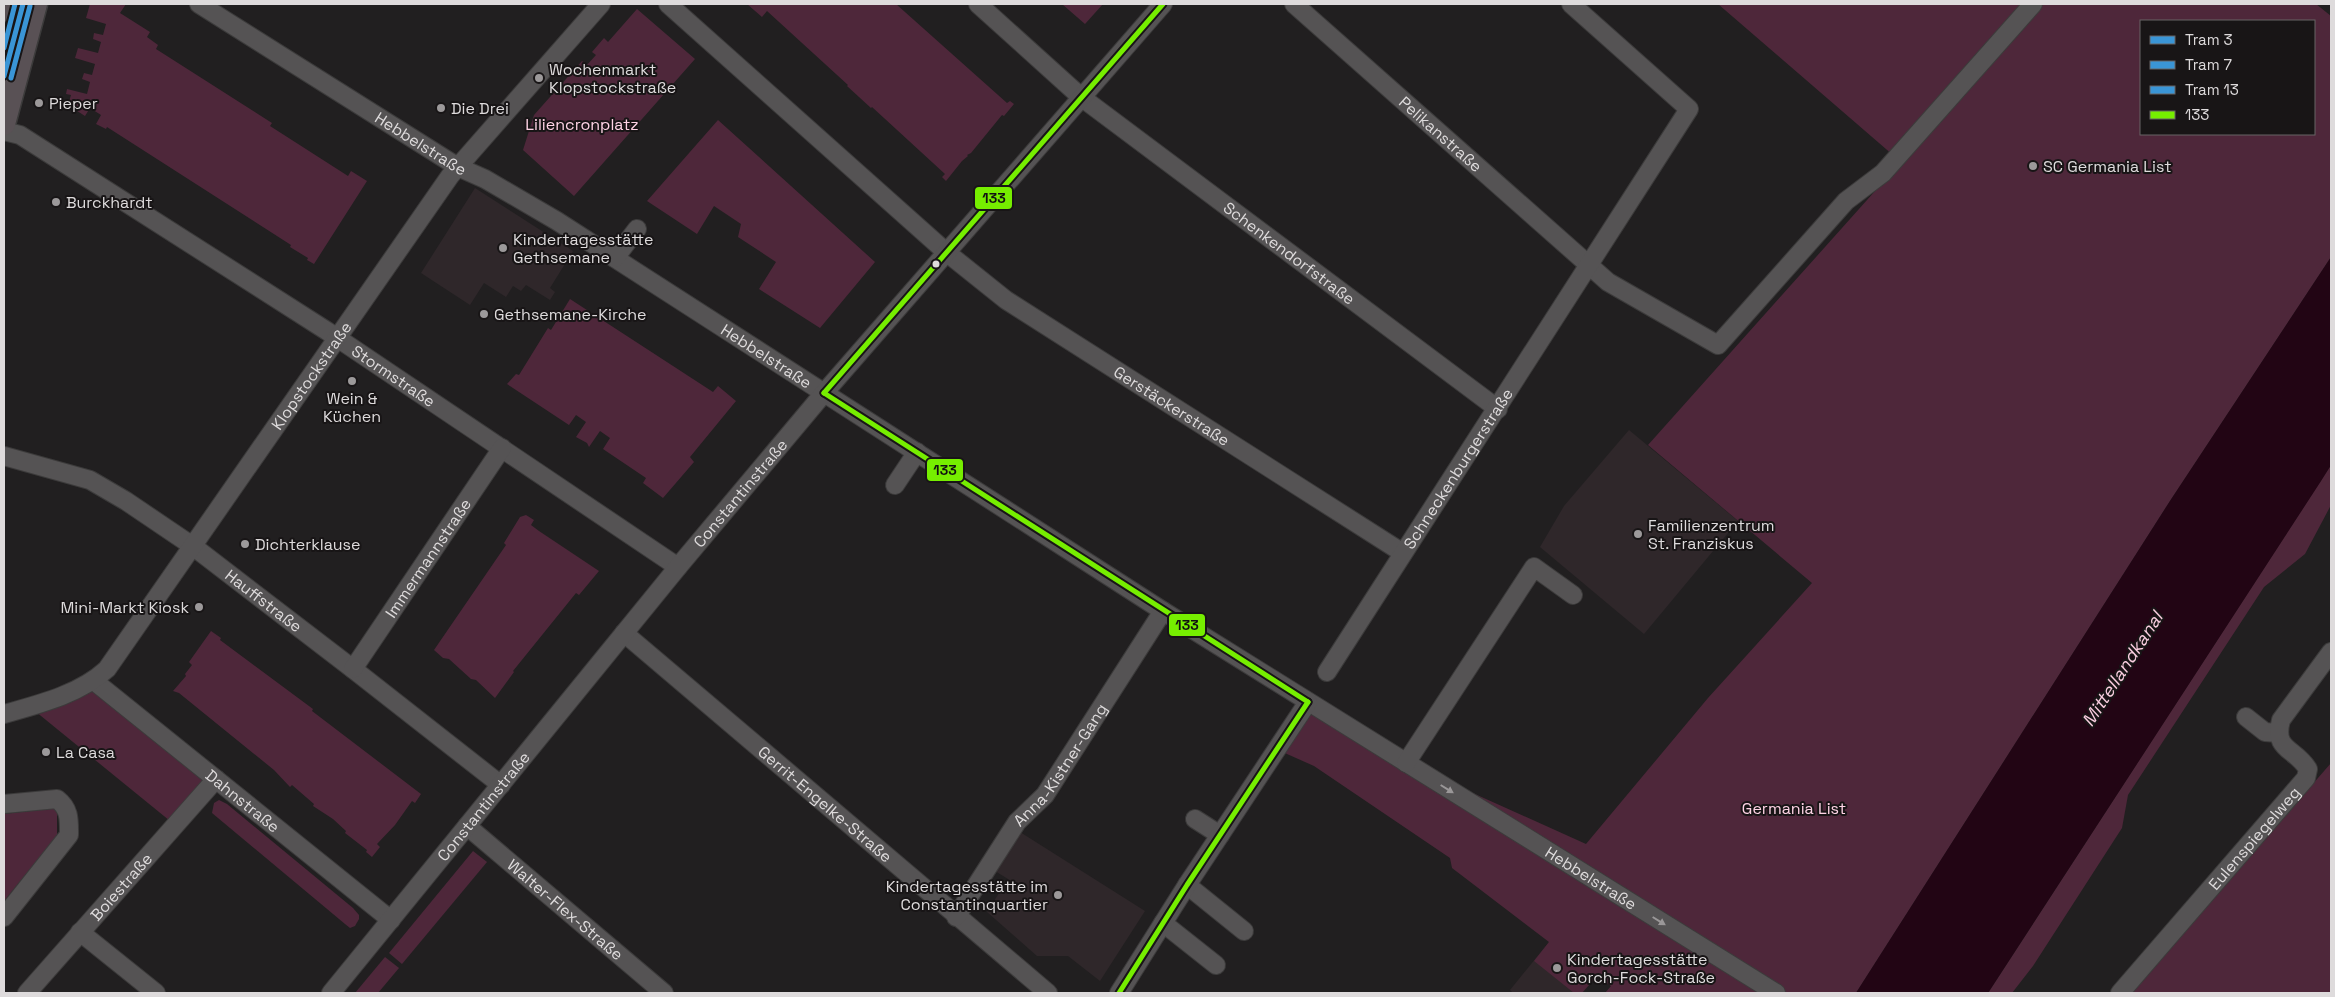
<svg xmlns="http://www.w3.org/2000/svg" width="2335" height="997" font-family="'Space Grotesk',sans-serif">
	<style>
		.built { fill: #2f272a }
		.green { fill: #4e273a; fill-rule: evenodd }
		.water { fill: #220514 }
		.lines { fill: none; stroke-linecap: round; stroke-linejoin: round }
		.minor-casing { stroke: #3c3b3b; stroke-width: 20 }
		.major-casing { stroke: #3c3b3b; stroke-width: 25 }
		.minor { stroke: #555354; stroke-width: 18 }
		.major { stroke: #595155; stroke-width: 22 }
		.bus-1-casing { stroke: #181516; stroke-width: 9 }
		.bus-1 { stroke: #76ee00; stroke-width: 5 }
		.tram-1-casing { stroke: #181516; stroke-width: 9 }
		.tram-2-casing { stroke: #181516; stroke-width: 9 }
		.tram-3-casing { stroke: #181516; stroke-width: 9 }
		.tram-1 { stroke: #3a95d6; stroke-width: 5 }
		.tram-2 { stroke: #3a95d6; stroke-width: 5 }
		.tram-3 { stroke: #3a95d6; stroke-width: 5 }
		.oneway { fill: #9a9798 }
		.poi-dot { fill: #9c999a; stroke: #181516; stroke-width: 2 }
		.bus-dot { fill: #dedbdc; stroke: #181516; stroke-width: 2 }
		.labels { text-anchor: middle; dominant-baseline: central; stroke-width: 4; stroke-linejoin: round; paint-order: stroke }
		.poi-label { font-size: 16px; fill: #dedbdc; stroke: #181516; text-anchor: start }
		.park-label { font-size: 16px; fill: #fed3e5; stroke: #181516 }
		.street-label { font-size: 16px; fill: #dedbdc; stroke: #181516 }
		.water-label { font-size: 18px; font-style: italic; fill: #facee0; stroke: #181516 }
		.line-badge { stroke: #181516; stroke-width: 2 }
		.pale-badge-label { font-size: 14px; text-anchor: middle; font-weight: bold; fill: #111 }
	</style>
	<rect width="100%" height="100%" fill="#211f20"/>
	<g class="built">
		<path d="M 475,188 L 573,251 L 550,288 L 555,292 L 550,300 L 526,285 L 521,291 L 513,286 L 506,297 L 484,283 L 470,305 L 421,273 Z"/>
		<path d="M 1629,430 L 1738,521 L 1644,634 L 1540,547 L 1564,506 Z"/>
		<path d="M 1020,832 L 1145,911 L 1100,981 L 1068,956 L 1037,956 L 987,912 L 1008,879 L 995,871 Z"/>
		<path d="M 1549,942 L 1582,993 L 1513,993 L 1510,990 Z"/>
	</g>
	<g class="green">
		<path d="M 90,4 L 126,4 L 120,13 L 150,32 L 147,37 L 158,45 L 156,49 L 272,123 L 270,126 L 348,176 L 351,171 L 367,181 L 314,264 L 307,260 L 308,258 L 290,247 L 291,245 L 107,127 L 106,129 L 96,124 L 101,115 L 90,108 L 85,116 L 68,105 L 71,95 L 66,94 L 67,89 L 87,94 L 90,82 L 82,79 L 84,73 L 92,75 L 95,64 L 75,58 L 78,48 L 98,53 L 101,42 L 93,39 L 94,33 L 103,35 L 106,24 L 86,18 Z"/>
		<path d="M 747,4 L 896,4 L 1007,103 L 1010,101 L 1014,104 L 1004,116 L 1002,115 L 971,153 L 967,155 L 968,156 L 962,161 L 946,181 L 942,177 L 945,174 L 872,107 L 871,108 L 847,86 L 848,85 L 767,11 L 762,17 Z"/>
		<path d="M 1062,4 L 1103,4 L 1085,24 Z"/>
		<path d="M 1718,4 L 2316,4 L 2331,16 L 2331,257 L 2170,501 L 1856,993 L 1605,993 L 1611,986 L 1597,976 L 1582,993 L 1574,993 L 1534,961 L 1549,942 L 1452,868 L 1450,858 L 1314,766 L 1278,750 L 1308,702 L 1406,763 L 1586,844 L 1708,698 L 1812,583 L 1648,445 L 1901,162 ZM 2141,21 L 2314,21 L 2314,134 L 2141,134 Z"/>
		<path d="M 637,9 L 695,59 L 574,196 L 523,150 L 534,115 L 582,61 L 587,65 L 596,55 L 592,52 L 604,38 L 608,42 Z"/>
		<path d="M 718,120 L 875,262 L 820,328 L 759,289 L 776,262 L 738,237 L 741,224 L 714,206 L 697,234 L 647,201 Z"/>
		<path d="M 570,299 L 713,392 L 718,386 L 736,401 L 690,457 L 694,462 L 663,498 L 643,483 L 646,478 L 603,449 L 610,438 L 600,431 L 589,447 L 587,443 L 576,437 L 586,422 L 576,415 L 569,425 L 507,384 L 516,374 L 519,375 L 548,328 L 551,330 Z"/>
		<path d="M 2331,465 L 2331,505 L 2305,554 L 2264,587 L 2128,795 L 2122,828 L 2033,966 L 2012,993 L 1988,993 Z"/>
		<path d="M 526,515 L 534,520 L 531,525 L 539,531 L 599,571 L 579,595 L 576,593 L 513,671 L 514,672 L 495,698 L 476,680 L 471,679 L 449,659 L 443,658 L 434,650 L 506,545 L 504,543 L 520,517 Z"/>
		<path d="M 211,631 L 221,638 L 220,640 L 313,709 L 312,711 L 421,794 L 415,803 L 412,801 L 395,825 L 377,844 L 380,847 L 372,857 L 366,852 L 367,850 L 345,833 L 346,831 L 333,819 L 313,806 L 314,804 L 292,785 L 290,787 L 274,770 L 179,693 L 173,691 L 186,676 L 185,674 L 192,665 L 189,662 Z"/>
		<path d="M 94,681 L 216,779 L 175,825 L 30,707 Z"/>
		<path d="M 2331,763 L 2331,993 L 2124,993 L 2318,778 Z"/>
		<path d="M 219,800 L 227,804 L 353,908 L 359,915 L 359,919 L 355,926 L 350,928 L 345,924 L 212,813 L 214,803 Z"/>
		<path d="M 57,808 L 57,836 L 4,901 L 4,814 Z"/>
		<path d="M 473,851 L 487,862 L 402,964 L 389,953 Z"/>
		<path d="M 385,957 L 399,968 L 378,993 L 355,993 Z"/>
	</g>
	<path class="water" d="M 2331,257 L 2331,465 L 2321,481 L 1988,993 L 1856,993 L 2170,501 Z"/>
	<g class="lines">
		<g class="minor-casing">
			<g id="minor">
				<path id="s1" d="M 199,4 L 458,167 L 485,179 L 557,221 L 1163,611 L 1776,993"/>
				<path id="s2" d="M 668,4 L 946,252 L 1006,300 L 1403,553"/>
				<path id="s3" d="M 978,4 L 1081,97 L 1498,409"/>
				<path id="s4" d="M 1294,4 L 1608,282 L 1718,345 L 1846,201 L 1883,173 L 2033,4"/>
				<path id="s5" d="M 4,131 L 20,135 L 327,331 L 678,567"/>
				<path d="M 615,258 L 637,229"/>
				<path id="s6" d="M 4,456 L 90,480 L 126,501 L 194,547 L 353,669 L 501,785"/>
				<path d="M 895,485 L 917,452"/>
				<path id="s7" d="M 624,633 L 1048,993"/>
				<path id="s8" d="M 353,669 L 502,448"/>
				<path id="s9" d="M 1327,672 L 1689,109 L 1571,4"/>
				<path id="s10" d="M 94,681 L 391,920"/>
				<path id="s11" d="M 4,714 C 40,704 80,694 107,669 L 450,176 L 601,4"/>
				<path d="M 2246,717 L 2265,732 L 2278,733"/>
				<path d="M 1406,763 L 1534,567 L 1573,595"/>
				<path d="M 4,804 L 57,799 C 70,809 69,820 69,835 L 4,917"/>
				<path d="M 1195,819 L 1220,835"/>
				<path id="s12" d="M 467,826 L 664,993"/>
				<path d="M 1187,885 L 1244,931"/>
				<path id="s13" d="M 956,917 L 1017,822 L 1045,795 L 1163,611"/>
				<path d="M 1163,923 L 1216,965"/>
				<path d="M 80,932 L 156,993"/>
				<path id="s14" d="M 27,993 L 216,779"/>
				<path id="s15" d="M 331,993 L 678,567 L 824,393 L 1163,4"/>
				<path d="M 1119,993 L 1187,885 L 1308,702"/>
				<path id="s16" d="M 2120,993 L 2306,778 L 2308,769 C 2294,747 2273,751 2281,720 L 2331,652"/>
			</g>
		</g>
		<g class="major-casing">
			<g id="major">
				<path d="M 4,10 L 6,4"/>
				<path d="M 4,124 L 36,4"/>
			</g>
		</g>
		<use href="#minor" class="minor"/>
		<use href="#major" class="major"/>
		<g class="bus-1-casing">
			<g id="bus-1">
				<path d="M 824,393 L 1308,702"/>
				<path d="M 824,393 L 1163,4"/>
				<path d="M 1119,993 L 1187,885 L 1308,702"/>
			</g>
		</g>
		<use href="#bus-1" class="bus-1"/>
		<g class="tram-1-casing">
			<path id="tram-1" d="M 4,76 L 23,4"/>
		</g>
		<g class="tram-2-casing">
			<path id="tram-2" d="M 11,78 L 30,6"/>
		</g>
		<g class="tram-3-casing">
			<path id="tram-3" d="M 4,48 L 15,4"/>
		</g>
		<use href="#tram-1" class="tram-1"/>
		<use href="#tram-2" class="tram-2"/>
		<use href="#tram-3" class="tram-3"/>
	</g>
	<defs><path id="oneway-solid" d="M-6-.8H1V-3.2L6.5 0L1 3.2V.8H-6Z" transform="scale(1.25)"/></defs>
	<g class="oneway">
		<use href="#oneway-solid" transform="translate(1447 789) rotate(32)"/>
		<use href="#oneway-solid" transform="translate(1659 921) rotate(32)"/>
	</g>
	<g class="poi-dot">
		<circle cx="539" cy="78" r="5"/>
		<circle cx="39" cy="103" r="5"/>
		<circle cx="441" cy="108" r="5"/>
		<circle cx="2033" cy="166" r="5"/>
		<circle cx="56" cy="202" r="5"/>
		<circle cx="503" cy="248" r="5"/>
		<circle cx="484" cy="314" r="5"/>
		<circle cx="352" cy="381" r="5"/>
		<circle cx="1638" cy="534" r="5"/>
		<circle cx="245" cy="544" r="5"/>
		<circle cx="199" cy="607" r="5"/>
		<circle cx="46" cy="752" r="5"/>
		<circle cx="1058" cy="895" r="5"/>
		<circle cx="1557" cy="968" r="5"/>
	</g>
	<circle class="bus-dot" cx="936" cy="264" r="4.5"/>
	<g class="labels">
		<g class="poi-label">
			<text x="549" y="69">Wochenmarkt<tspan x="549" dy="18">Klopstockstraße</tspan></text>
			<text x="49" y="103">Pieper</text>
			<text x="451" y="108">Die Drei</text>
			<text x="2043" y="166">SC Germania List</text>
			<text x="66" y="202">Burckhardt</text>
			<text x="513" y="239">Kindertagesstätte<tspan x="513" dy="18">Gethsemane</tspan></text>
			<text x="494" y="314">Gethsemane-Kirche</text>
			<text x="352" y="398" text-anchor="middle">Wein &amp;<tspan x="352" dy="18">Küchen</tspan></text>
			<text x="1648" y="525">Familienzentrum<tspan x="1648" dy="18">St. Franziskus</tspan></text>
			<text x="255" y="544">Dichterklause</text>
			<text x="189" y="607" text-anchor="end">Mini-Markt Kiosk</text>
			<text x="56" y="752">La Casa</text>
			<text x="1048" y="886" text-anchor="end">Kindertagesstätte im<tspan x="1048" dy="18">Constantinquartier</tspan></text>
			<text x="1567" y="959">Kindertagesstätte<tspan x="1567" dy="18">Gorch-Fock-Straße</tspan></text>
		</g>
		<g class="park-label">
			<text x="582" y="124">Liliencronplatz</text>
			<text x="1794" y="808">Germania List</text>
		</g>
		<g class="street-label">
			<text stroke="none"><textPath href="#s4" startOffset="196">Pelikanstraße</textPath></text>
			<text stroke="none"><textPath href="#s1" startOffset="262">Hebbelstraße</textPath></text>
			<text stroke="none"><textPath href="#s3" startOffset="399">Schenkendorfstraße</textPath></text>
			<text stroke="none"><textPath href="#s1" startOffset="668">Hebbelstraße</textPath></text>
			<text stroke="none"><textPath href="#s11" startOffset="471">Klopstockstraße</textPath></text>
			<text stroke="none"><textPath href="#s5" startOffset="461">Stormstraße</textPath></text>
			<text stroke="none"><textPath href="#s2" startOffset="646">Gerstäckerstraße</textPath></text>
			<text stroke="none"><textPath href="#s9" startOffset="242">Schneckenburgerstraße</textPath></text>
			<text stroke="none"><textPath href="#s15" startOffset="646">Constantinstraße</textPath></text>
			<text stroke="none"><textPath href="#s8" startOffset="134">Immermannstraße</textPath></text>
			<text stroke="none"><textPath href="#s6" startOffset="301">Hauffstraße</textPath></text>
			<text stroke="none"><textPath href="#s13" startOffset="185">Anna-Kistner-Gang</textPath></text>
			<text stroke="none"><textPath href="#s10" startOffset="191">Dahnstraße</textPath></text>
			<text stroke="none"><textPath href="#s7" startOffset="264">Gerrit-Engelke-Straße</textPath></text>
			<text stroke="none"><textPath href="#s15" startOffset="241">Constantinstraße</textPath></text>
			<text stroke="none"><textPath href="#s16" startOffset="205">Eulenspiegelweg</textPath></text>
			<text stroke="none"><textPath href="#s1" startOffset="1644">Hebbelstraße</textPath></text>
			<text stroke="none"><textPath href="#s14" startOffset="142">Boiestraße</textPath></text>
			<text stroke="none"><textPath href="#s12" startOffset="129">Walter-Flex-Straße</textPath></text>
		</g>
		<g class="water-label">
			<text transform="translate(2122 669) rotate(-57)">Mittellandkanal</text>
		</g>
	</g>
	<g class="line-badge">
		<rect x="974" y="186" width="39" height="24" rx="5" fill="#76ee00"/>
		<rect x="926" y="458" width="38" height="24" rx="5" fill="#76ee00"/>
		<rect x="1168" y="613" width="38" height="24" rx="5" fill="#76ee00"/>
	</g>
	<g class="pale-badge-label">
		<text x="994" y="203">133</text>
		<text x="945" y="475">133</text>
		<text x="1187" y="630">133</text>
	</g>
	<rect width="2335" height="997" fill="none" stroke="#dedbdc" stroke-width="10"/>
	<rect x="2140" y="20" width="175" height="115" fill="#181516" stroke="#676465"/>
	<rect x="2150" y="36" width="25" height="8" fill="#3a95d6" stroke="#676465"/>
	<text x="2185" y="45" font-size="15" fill="#dedbdc">Tram 3</text>
	<rect x="2150" y="61" width="25" height="8" fill="#3a95d6" stroke="#676465"/>
	<text x="2185" y="70" font-size="15" fill="#dedbdc">Tram 7</text>
	<rect x="2150" y="86" width="25" height="8" fill="#3a95d6" stroke="#676465"/>
	<text x="2185" y="95" font-size="15" fill="#dedbdc">Tram 13</text>
	<rect x="2150" y="111" width="25" height="8" fill="#76ee00" stroke="#676465"/>
	<text x="2185" y="120" font-size="15" fill="#dedbdc">133</text>
</svg>
